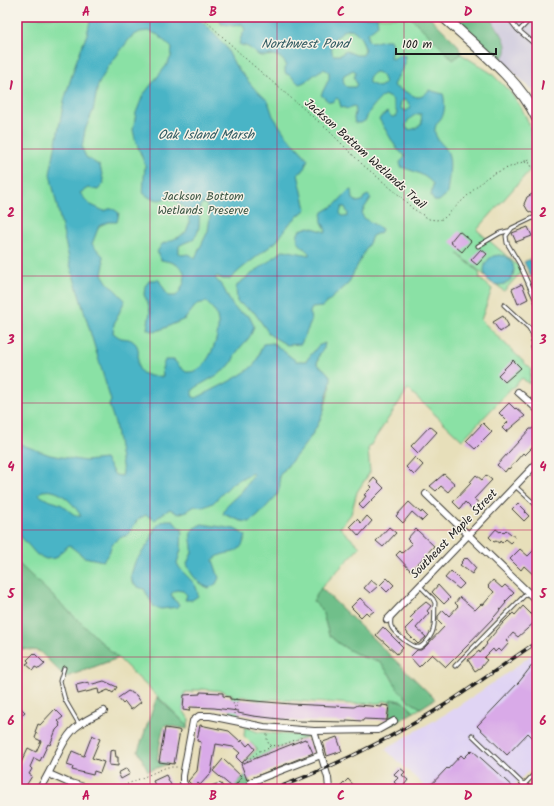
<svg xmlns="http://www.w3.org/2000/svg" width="554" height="806" font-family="Kalam,sans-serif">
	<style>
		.built { fill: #e0d4f4 }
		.industrial { fill: #c4c0db }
		.green { fill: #8ae1a5; stroke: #537e60; fill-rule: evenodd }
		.forest { fill: #6fbf8a; stroke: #466e53 }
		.water { fill: #49b4c6; stroke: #326871; fill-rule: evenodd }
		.building { fill: #d9aae8 }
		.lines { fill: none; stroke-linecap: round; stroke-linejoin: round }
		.service-casing { stroke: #3a3934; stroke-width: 5 }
		.minor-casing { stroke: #3a3934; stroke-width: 8 }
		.primary-casing { stroke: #3a3934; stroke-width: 12 }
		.path { stroke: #3a3934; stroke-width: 1; stroke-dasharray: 1 3; stroke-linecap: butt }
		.service { stroke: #fff; stroke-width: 3 }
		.minor { stroke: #fff; stroke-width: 6 }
		.primary { stroke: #fff; stroke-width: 10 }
		.rail-casing { stroke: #1c1c1c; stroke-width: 3.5 }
		.rail { stroke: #f7f3e8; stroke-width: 2; stroke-dasharray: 6; stroke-linecap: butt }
		.grid { fill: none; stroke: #c2185b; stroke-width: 1; stroke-opacity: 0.55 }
		.labels { text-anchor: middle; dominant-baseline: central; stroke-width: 3; stroke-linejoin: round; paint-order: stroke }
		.street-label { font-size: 12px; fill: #1c1c1c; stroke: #f7f3e8 }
		.park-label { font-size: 12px; fill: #3d5745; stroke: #f7f3e8 }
		.water-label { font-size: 13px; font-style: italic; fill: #2e5960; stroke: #f7f3e8 }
		.neatline { fill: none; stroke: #c2185b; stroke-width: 1.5 }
		.grid-label { font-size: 13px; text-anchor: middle; font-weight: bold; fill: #c2185b }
	</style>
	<rect width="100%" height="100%" fill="#f7f3e8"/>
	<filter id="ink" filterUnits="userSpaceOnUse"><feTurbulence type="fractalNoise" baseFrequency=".025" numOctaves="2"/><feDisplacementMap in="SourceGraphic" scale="8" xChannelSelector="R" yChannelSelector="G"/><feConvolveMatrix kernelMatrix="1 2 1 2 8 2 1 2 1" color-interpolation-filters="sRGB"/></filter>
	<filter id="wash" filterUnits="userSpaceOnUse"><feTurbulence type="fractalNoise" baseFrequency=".012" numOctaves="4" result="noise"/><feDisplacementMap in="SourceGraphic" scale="16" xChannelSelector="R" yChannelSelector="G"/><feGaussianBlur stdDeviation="0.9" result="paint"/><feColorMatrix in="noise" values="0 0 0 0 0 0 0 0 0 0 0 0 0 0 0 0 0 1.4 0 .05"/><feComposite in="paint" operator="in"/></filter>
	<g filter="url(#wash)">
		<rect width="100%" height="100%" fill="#e7dfba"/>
		<path class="built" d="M 537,650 L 537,762 L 511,789 L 424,789 L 422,788 L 424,786 L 385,749 L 449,712 L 478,693 L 513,669 Z"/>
		<path class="industrial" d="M 488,17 L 537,17 L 537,94 L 501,61 L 506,52 L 501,34 Z"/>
		<g class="green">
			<path d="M 17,17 L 415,17 L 458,57 L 461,54 L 491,73 L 510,92 L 519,104 L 526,117 L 537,143 L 537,162 L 477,230 L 523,270 L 504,291 L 458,254 L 479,272 L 480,279 L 492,289 L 481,320 L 531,369 L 529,384 L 522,378 L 462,440 L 408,389 L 368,449 L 370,472 L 357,492 L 351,514 L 340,528 L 360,547 L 321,588 L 314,601 L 322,610 L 329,635 L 338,643 L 346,648 L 363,657 L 379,661 L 390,675 L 397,688 L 409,701 L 421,708 L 414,712 L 404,702 L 391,699 L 391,702 L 383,701 L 382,703 L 351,704 L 327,702 L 327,703 L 272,699 L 271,700 L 264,700 L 264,701 L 240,696 L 238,717 L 230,716 L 232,694 L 225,693 L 224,691 L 201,689 L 201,690 L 193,690 L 193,692 L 185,692 L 183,710 L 189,719 L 188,726 L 118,658 L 69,676 L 66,678 L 39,651 L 17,648 ZM 324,347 L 319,355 L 317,364 L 325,370 L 331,387 C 326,398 325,411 319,422 C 308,443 295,455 282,473 L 240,435 Z"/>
			<path d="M 245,727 L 258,732 L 308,736 L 245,762 L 257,749 L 244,736 Z"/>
		</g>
		<g class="forest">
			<path d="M 410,17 L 430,17 L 458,45 L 461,54 L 453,60 L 433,39 Z"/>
			<path d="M 453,17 L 488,17 C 496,26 508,39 506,52 C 505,55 503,58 501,61 L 486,48 L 466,26 L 458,22 Z"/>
			<path d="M 17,562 L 118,658 L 69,676 L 66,678 L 39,651 L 17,648 Z"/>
			<path d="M 321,588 L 435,699 L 421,708 L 409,701 L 397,688 L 390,675 L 379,661 L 363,657 L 349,650 L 338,643 L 329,635 L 322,610 L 313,601 Z"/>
			<path d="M 157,697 L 188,726 L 187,729 L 165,725 L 162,733 L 157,760 L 170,763 L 148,771 L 138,751 Z"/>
			<path d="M 391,699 L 404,702 L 414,712 L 389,726 Z"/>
			<path d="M 246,774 L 252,788 L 248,789 L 231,789 Z"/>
		</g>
		<g class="water">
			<path d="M 91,17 L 196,17 L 207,26 L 226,47 L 235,65 L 253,87 L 268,101 L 273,116 L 285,134 L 308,159 L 303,171 L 298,174 L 306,209 L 290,223 L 277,241 L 241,269 L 230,279 L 223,279 L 217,276 L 215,278 C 218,282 223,286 225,291 C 232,305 233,310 249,316 L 254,326 C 250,341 245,340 237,352 C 234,356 233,362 229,366 C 219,376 204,381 193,390 L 192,396 L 196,398 C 208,392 250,373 256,362 C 259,356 260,350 263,344 L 273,343 L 296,361 L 306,361 L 318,346 L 325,343 L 324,348 L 319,355 L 317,364 L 325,370 L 331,377 C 331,386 329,389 326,397 C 325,403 324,410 322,415 C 313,439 295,456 279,476 L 280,486 L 277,495 L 258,516 L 250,522 L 241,521 L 223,514 L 227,505 L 242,491 L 253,475 L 252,473 L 234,482 L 213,503 L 204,507 L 195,506 L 187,511 L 178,514 L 170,509 L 162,514 L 155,520 L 146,515 L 138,519 L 128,535 L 119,538 L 112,544 L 109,553 L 103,561 L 84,557 L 69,545 L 62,551 L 56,558 L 46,559 L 37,555 L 17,532 L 17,443 L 50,455 L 85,461 L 105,459 L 115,475 L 122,476 L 123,472 L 115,423 L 109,405 L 111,401 L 71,268 L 50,174 L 64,101 L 76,62 L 87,34 ZM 149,31 L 158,35 L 172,48 L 171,57 L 166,66 L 143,95 L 136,113 L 133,130 L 135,139 L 145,165 L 143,193 L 150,198 L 159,200 L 169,198 L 177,202 L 184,207 L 189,215 L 189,224 L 186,232 L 179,237 L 162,244 L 157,252 L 161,260 C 166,261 173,262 177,265 C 191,272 183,288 176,296 L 168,296 L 159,280 L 150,280 L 145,286 L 144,295 L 148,303 L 150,312 L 147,329 L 155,332 L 185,319 L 197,304 L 206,302 C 210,306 216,311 217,317 C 222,332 210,365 195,371 C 192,372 189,372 186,372 L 179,366 L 174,360 L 165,360 L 162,368 L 163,377 C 158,376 151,377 147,375 C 130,370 144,352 135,343 C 130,338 127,339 121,338 C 118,337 115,334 113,333 L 114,324 L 125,300 L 107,282 L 102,274 L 104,265 L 103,256 L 92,244 L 99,226 L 108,222 L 117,222 L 119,213 L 112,208 L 104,211 L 89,204 L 80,193 L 88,188 L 98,190 L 104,183 L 100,166 L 86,157 L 82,148 L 85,130 L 93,111 L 98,85 L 108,67 L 131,37 L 140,32 ZM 203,203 L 206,204 L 210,217 L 208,231 L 195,258 L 188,254 L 182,255 L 179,253 L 179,246 C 184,242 190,242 194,238 C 202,230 198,216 200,206 ZM 42,491 C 45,491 49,490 52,491 C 64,493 75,506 81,516 C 74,517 68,509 62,505 C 54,501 45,501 39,494 Z"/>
			<path d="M 219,17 L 377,17 L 378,25 L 368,33 L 368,40 L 371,43 L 384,40 L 390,40 L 392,46 L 390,58 L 393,59 L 400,54 L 405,56 L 405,64 L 393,85 C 397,89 399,89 404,91 C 415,96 419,102 429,90 L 443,94 C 445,99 445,109 443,115 C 440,121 434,124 435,132 C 436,141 445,145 448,153 C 452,162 448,183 447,194 L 439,201 L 434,201 L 431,196 L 433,184 C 425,174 413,171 401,167 L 400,162 L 405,157 L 404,155 L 397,149 L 379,119 L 387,112 L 392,117 L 395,117 L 397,113 L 392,99 L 384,95 C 377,102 368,110 366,120 L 361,123 L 355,123 L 354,118 L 356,107 L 353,106 L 348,109 L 341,107 L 339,100 L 337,98 L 332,102 L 329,102 L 321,95 L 329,79 L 329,72 L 324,69 C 314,73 308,82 299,84 L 291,76 L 285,73 L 285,68 L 286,64 C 277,52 274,56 261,56 C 256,55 252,49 248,47 C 244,45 242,46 239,44 L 241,37 L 245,30 L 242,24 L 234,26 L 221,24 ZM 351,29 C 359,32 368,47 363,55 L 356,55 L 346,51 L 340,55 L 333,55 C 331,51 331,42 335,38 C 338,35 340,37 342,31 ZM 353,70 L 356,72 L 354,78 L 357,84 L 355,87 L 347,87 L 344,84 L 343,78 L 344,75 ZM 375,72 C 381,72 384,78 385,84 L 379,87 L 369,83 C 368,77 371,74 375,72 ZM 405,100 L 408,102 L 411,108 L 406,111 L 400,108 L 401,101 ZM 417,114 L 421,114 L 422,123 C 418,127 413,131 407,129 C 404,122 411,117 417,114 Z"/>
			<path d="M 352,190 L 353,199 L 357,202 L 362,201 L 364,197 L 368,195 L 371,198 L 363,210 L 362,215 L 365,219 L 382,229 L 381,232 L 372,236 L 370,241 L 348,284 L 322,307 L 312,308 L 310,312 L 311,322 L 301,344 L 287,345 L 270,335 L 254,312 L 237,302 L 236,288 L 238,284 L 284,250 L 309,255 L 309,253 C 301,245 293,241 300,230 L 309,227 L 326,232 C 325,223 319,225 323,212 L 335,205 L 348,191 ZM 342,207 L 345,207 L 348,214 L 347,217 L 342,216 L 340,213 Z"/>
			<circle cx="499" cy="270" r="15"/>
			<path d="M 530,259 L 536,274 L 531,277 L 524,262 Z"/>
			<path d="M 166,520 L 173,520 L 177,526 L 182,529 L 181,550 L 177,563 C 183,577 198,580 198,596 L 192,600 L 185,600 L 187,595 L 183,591 L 176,590 L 171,594 L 174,600 L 179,604 L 178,607 L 161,609 L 154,607 L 144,589 L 138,587 L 132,582 L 131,575 L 135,562 L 151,540 L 152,534 L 155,528 L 160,523 Z"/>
			<path d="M 202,524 L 235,529 L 246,536 C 238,561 227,547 213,560 L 219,578 L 216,584 L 209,588 C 198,584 191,575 187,564 C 188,560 191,556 192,552 C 193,539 184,531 202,524 Z"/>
		</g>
		<g id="blocks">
			<g class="building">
				<path d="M 534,193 L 537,194 L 537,213 L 534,214 L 528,211 L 524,204 L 527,197 Z"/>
				<path d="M 528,227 L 532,236 L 516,242 L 512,233 Z"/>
				<path d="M 459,231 L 471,241 L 462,252 L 450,242 Z"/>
				<path d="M 481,249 L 487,254 L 477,265 L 471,260 Z"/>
				<path d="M 522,284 L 528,299 L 518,304 L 512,289 Z"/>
				<path d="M 503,316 L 509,326 L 500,332 L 493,322 Z"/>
				<path d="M 513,360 L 521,368 L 505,382 L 498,375 Z"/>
				<path d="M 509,403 L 515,409 L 516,408 L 525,416 L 506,432 L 502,428 L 508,422 L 499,413 Z"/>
				<path d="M 483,423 L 492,432 L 475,449 L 466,441 Z"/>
				<path d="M 537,424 L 537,440 L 533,444 L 534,446 L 525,455 L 523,453 L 509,469 L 508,468 L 505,472 L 497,465 L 530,429 L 532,429 Z"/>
				<path d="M 430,426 L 437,432 L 418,453 L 411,446 Z"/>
				<path d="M 415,457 L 423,465 L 414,475 L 406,467 Z"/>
				<path d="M 444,474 L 455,484 L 448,492 L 441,486 L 436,491 L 430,486 Z"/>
				<path d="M 476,475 L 482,480 L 486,475 L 492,480 L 474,499 L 479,503 L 473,510 L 465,502 L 460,509 L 453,502 L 471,483 L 470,482 Z"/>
				<path d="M 374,478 L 384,488 L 363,509 L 359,505 L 366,496 L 364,495 L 372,487 L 369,484 Z"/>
				<path d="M 409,502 L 421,513 L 422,511 L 427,516 L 422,521 L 412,512 L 403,523 L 396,516 Z"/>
				<path d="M 518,503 L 526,511 L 525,512 L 529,516 L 524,521 L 512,509 Z"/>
				<path d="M 367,516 L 372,521 L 359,536 L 350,526 L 357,519 L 361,523 Z"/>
				<path d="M 389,527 L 396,533 L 383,547 L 376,541 Z"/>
				<path d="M 416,529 L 434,546 L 411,571 L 396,555 L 400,551 L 402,553 L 412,544 L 407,539 Z"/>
				<path d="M 496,529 L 500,532 L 501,531 L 503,533 L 506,530 L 516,538 L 511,543 L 506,539 L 502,543 L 500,541 L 499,543 L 496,541 L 494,542 L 489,537 Z"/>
				<path d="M 537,547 L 537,578 L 524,566 L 521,570 L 510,559 L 520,549 L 528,556 Z"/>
				<path d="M 465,558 L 466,559 L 467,558 L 476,568 L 472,574 L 460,565 L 462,563 L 461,562 Z"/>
				<path d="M 451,571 L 464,584 L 459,589 L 445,578 Z"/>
				<path d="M 387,578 L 394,585 L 387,592 L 380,585 Z"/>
				<path d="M 371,580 L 378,586 L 370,593 L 364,588 Z"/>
				<path d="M 493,580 L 502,588 L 505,585 L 514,593 L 505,602 L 506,603 L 495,616 L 468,644 L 469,644 L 446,667 L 432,654 L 419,667 L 410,657 L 417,650 L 421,650 L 425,647 L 444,627 L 438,621 L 438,616 L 443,610 L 449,616 L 458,606 L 455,603 L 460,597 L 475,610 L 481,604 L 483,605 L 494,592 L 488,586 Z"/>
				<path d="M 438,585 L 450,598 L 444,604 L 432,592 Z"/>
				<path d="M 360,598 L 374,611 L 369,615 L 366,612 L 361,617 L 351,607 Z"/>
				<path d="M 426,602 L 431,606 L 427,611 L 429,613 L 416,628 L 426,637 L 418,644 L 408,634 L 405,629 L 413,621 L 410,618 L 415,613 L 414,612 Z"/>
				<path d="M 523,606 L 533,616 L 532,617 L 536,621 L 518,637 L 513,633 L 506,641 L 509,643 L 501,652 L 498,649 L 495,652 L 493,649 L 484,658 L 487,660 L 481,667 L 475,671 L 468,660 L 479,651 L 480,653 L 487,644 L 486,643 L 503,623 L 513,613 L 515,615 Z"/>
				<path d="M 383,627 L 403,647 L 397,654 L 376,635 Z"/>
				<path d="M 34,653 L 45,664 L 39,669 L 35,667 L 33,670 L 26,664 L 29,662 L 27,660 Z"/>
				<path d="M 537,659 L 537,733 L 533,738 L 528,733 L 507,755 L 477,726 L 519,682 Z"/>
				<path d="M 104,681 L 117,687 L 113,693 L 108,690 L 99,694 L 98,689 L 78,694 L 76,685 L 89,682 L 89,685 Z"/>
				<path d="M 128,691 L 136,695 L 141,702 L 131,710 L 125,702 L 123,704 L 118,698 Z"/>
				<path d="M 200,692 L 223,693 L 223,696 L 230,697 L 230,699 L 291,704 L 354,707 L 358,705 L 382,707 L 382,705 L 389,706 L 387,720 L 363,719 L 363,721 L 347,720 L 347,722 L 298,721 L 253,716 L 238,713 L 238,711 L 214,708 L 190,707 L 189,711 L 183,710 L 184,695 L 200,694 Z"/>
				<path d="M 20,707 L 25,712 L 17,719 L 17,709 Z"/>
				<path d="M 55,709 L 63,717 L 58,721 L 60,723 L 59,725 L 60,726 L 56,730 L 50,745 L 48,744 L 40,761 L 34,758 L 30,767 L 32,769 L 29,774 L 32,776 L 24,789 L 22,789 L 17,786 L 17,765 L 19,767 L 28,748 L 36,752 L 41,741 L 35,738 L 37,733 L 35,732 L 38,724 L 40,725 Z"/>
				<path d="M 200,725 L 229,731 L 241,742 L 242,740 L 247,746 L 250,743 L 255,749 L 242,763 L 236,757 L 240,753 L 233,747 L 216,744 L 211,773 L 200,785 L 198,783 L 194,787 L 188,781 L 197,771 L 201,742 L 197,741 Z"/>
				<path d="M 165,728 L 178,730 L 180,731 L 174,764 L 159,762 Z"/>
				<path d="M 92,735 L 100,739 L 92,758 L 104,762 L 100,773 L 94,771 L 93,775 L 72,770 L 73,767 L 67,765 L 72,751 L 84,756 Z"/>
				<path d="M 337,737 L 342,751 L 327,756 L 323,742 Z"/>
				<path d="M 305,739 L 305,740 L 307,740 L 313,753 L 247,780 L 241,764 Z"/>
				<path d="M 115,750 L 116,757 L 118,757 L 118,766 L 109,765 L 110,751 Z"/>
				<path d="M 472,750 L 515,789 L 427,789 L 447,768 L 448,769 L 461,755 L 464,758 Z"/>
				<path d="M 223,759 L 242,777 L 233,788 L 213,771 Z"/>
				<path d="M 127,768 L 130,774 L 121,779 L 118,773 Z"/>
				<path d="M 400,768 L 405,772 L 402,775 L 408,780 L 401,789 L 394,782 L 398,778 L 394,774 Z"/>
				<path d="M 166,775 L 173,789 L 157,789 L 153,781 Z"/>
				<path d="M 348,779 L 357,789 L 344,789 L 341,786 Z"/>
			</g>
		</g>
	</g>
	<g filter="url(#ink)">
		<use href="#blocks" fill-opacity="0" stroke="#3a3934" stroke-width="1"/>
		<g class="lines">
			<g class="service-casing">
				<g id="service">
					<path d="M 508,17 L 517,29 L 537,46"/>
					<path d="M 519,31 L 532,17"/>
					<path d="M 537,216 L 512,228 L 506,236 L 507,243 L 519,263 L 537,303"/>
					<path d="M 478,246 L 500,233 L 508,231"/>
					<path d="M 504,305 L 529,328 L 533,335 L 533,348 L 537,352"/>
					<path d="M 515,486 L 537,506"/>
					<path d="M 391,617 C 391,620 390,623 391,626 C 393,632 413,649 420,647 C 424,645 430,638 432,633 C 436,625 434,612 435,603 L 433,599 L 420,586"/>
					<path d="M 455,666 L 528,592"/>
					<path d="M 64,668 L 60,681 L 65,700 L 79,724"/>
					<path d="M 472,735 L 524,785"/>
					<path d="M 520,789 L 537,771"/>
				</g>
			</g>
			<g class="minor-casing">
				<g id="minor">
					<path d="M 518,392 L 537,409"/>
					<path d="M 426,494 L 537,601"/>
					<path d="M 387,620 L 537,463"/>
					<path d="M 314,731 L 328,778 L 329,789"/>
					<path d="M 49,774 L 67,782 L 91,789"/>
					<path d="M 251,782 L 321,755"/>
					<path d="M 524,785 L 528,789"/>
					<path d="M 39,789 C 53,771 61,737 79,725 C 86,719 96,715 104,711"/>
					<path d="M 187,789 L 183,782 L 183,776 L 193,721 L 199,716 L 210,716 L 264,727 L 314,731 L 378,730 L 394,721"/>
					<path d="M 213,789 L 219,787"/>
				</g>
			</g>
			<g class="primary-casing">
				<path id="primary" d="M 444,17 C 475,46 519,79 537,118"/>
			</g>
			<g class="path">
				<path d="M 202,17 L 247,60 L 327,129 L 363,165 L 399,195 L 412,208 L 429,219 L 436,220 L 443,219 L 486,178 L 495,173 L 530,159"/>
				<path d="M 525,162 L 530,163 L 531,166 L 537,167"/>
				<path d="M 234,714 L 235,707 L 237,706 L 236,698 L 234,699 L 233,706 L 235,707"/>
				<path d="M 270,745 L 280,746 L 303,737"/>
				<path d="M 247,761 L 259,751 L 270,748 L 267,739 L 267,734"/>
				<path d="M 116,789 L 167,767 L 178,767"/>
			</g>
			<use href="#service" class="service"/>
			<use href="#minor" class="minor"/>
			<use href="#primary" class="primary"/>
			<g class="rail-casing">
				<path id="rail" d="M 275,789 C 335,766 392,738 446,704 C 477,684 507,662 537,642"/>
			</g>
			<use href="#rail" class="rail"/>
		</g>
	</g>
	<path class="grid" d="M 150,17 L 150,789M 277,17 L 277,789M 404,17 L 404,789M 17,149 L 537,149M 17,276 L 537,276M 17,403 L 537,403M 17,530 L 537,530M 17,657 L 537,657"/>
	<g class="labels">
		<g class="street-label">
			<text transform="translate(365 154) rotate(42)">Jackson Bottom Wetlands Trail</text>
			<text transform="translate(454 534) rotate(-46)">Southeast Maple Street</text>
		</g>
		<g class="park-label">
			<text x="203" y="196">Jackson Bottom<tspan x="203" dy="14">Wetlands Preserve</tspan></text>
		</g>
		<g class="water-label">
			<text x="305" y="44">Northwest Pond</text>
			<text x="206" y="135">Oak Island Marsh</text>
		</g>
	</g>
	<rect width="554" height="806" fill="none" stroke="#f7f3e8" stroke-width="44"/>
	<path d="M396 48v6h100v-6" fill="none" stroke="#1c1c1c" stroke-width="2"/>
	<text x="402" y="48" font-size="12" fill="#1c1c1c" stroke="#f7f3e8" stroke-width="3" paint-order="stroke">100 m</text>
	<rect x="22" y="22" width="510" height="762" class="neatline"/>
	<g class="grid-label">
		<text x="86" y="16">A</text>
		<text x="213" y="16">B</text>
		<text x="341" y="16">C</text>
		<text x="468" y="16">D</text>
		<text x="11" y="90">1</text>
		<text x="543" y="90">1</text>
		<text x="11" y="217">2</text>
		<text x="543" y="217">2</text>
		<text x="11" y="344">3</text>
		<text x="543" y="344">3</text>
		<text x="11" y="471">4</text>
		<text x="543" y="471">4</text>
		<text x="11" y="598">5</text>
		<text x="543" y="598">5</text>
		<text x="11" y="725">6</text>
		<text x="543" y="725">6</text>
		<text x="86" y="800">A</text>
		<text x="213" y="800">B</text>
		<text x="341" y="800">C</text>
		<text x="468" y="800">D</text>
	</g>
</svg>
